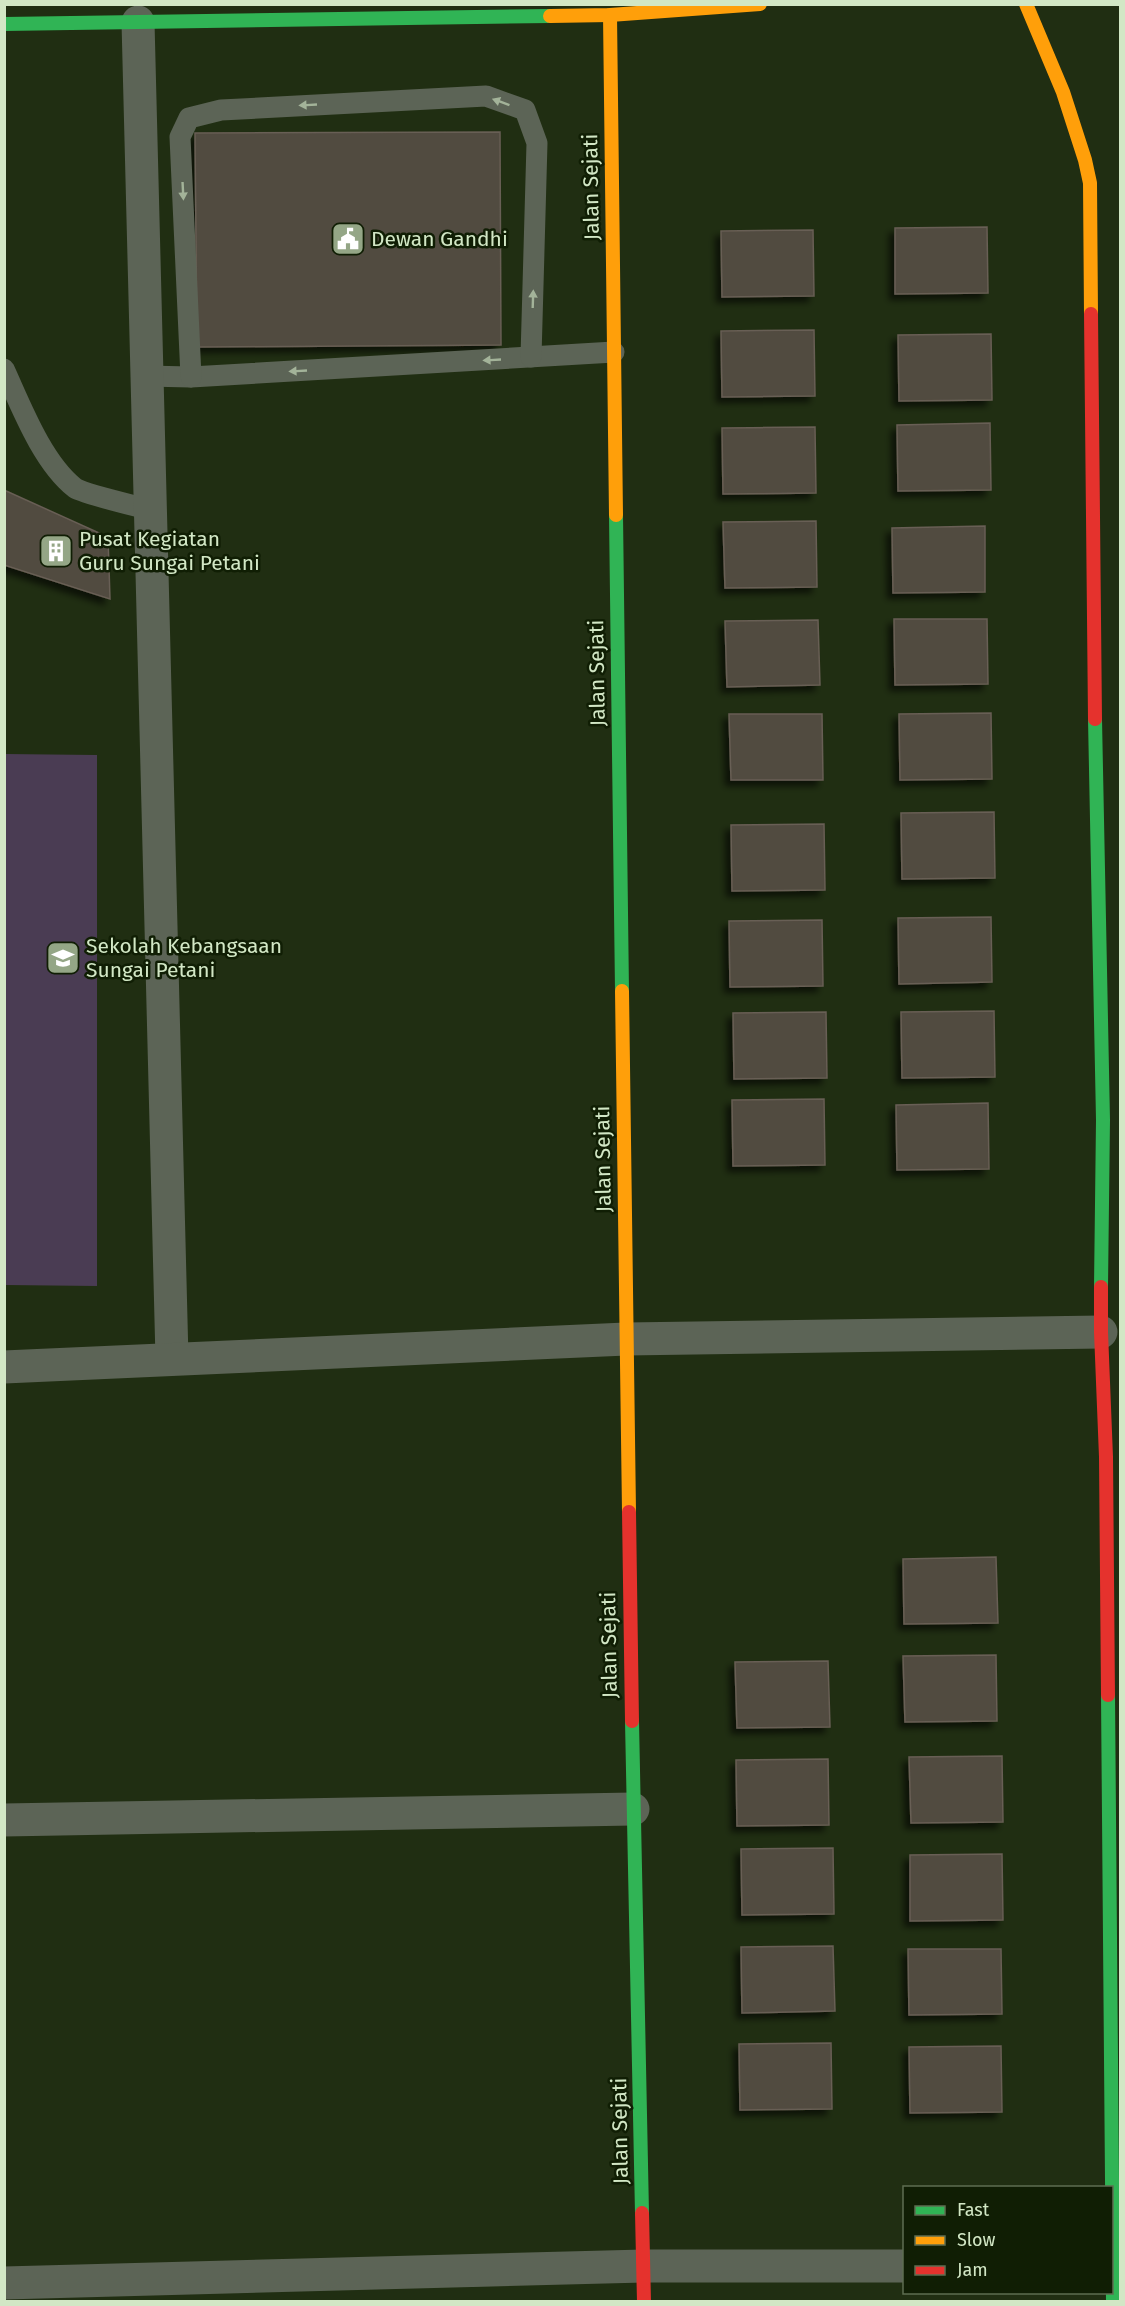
<svg xmlns="http://www.w3.org/2000/svg" width="1125" height="2306" font-family="'Fira Sans',sans-serif">
	<style>
		.green { fill: #4a3c53 }
		.building { fill: #514b40; stroke: #685e54; stroke-width: 1.5; filter: url(#shadow) }
		.lines { fill: none; stroke-linecap: round; stroke-linejoin: round }
		.lane { stroke: #5c6456; stroke-width: 21 }
		.street { stroke: #5c6456; stroke-width: 33 }
		.fast { stroke: #30b455; stroke-width: 14 }
		.slow { stroke: #ff9f0a; stroke-width: 14 }
		.jam { stroke: #e5322d; stroke-width: 14 }
		.oneway { fill: #a3b399 }
		.labels { text-anchor: middle; dominant-baseline: central; stroke-width: 5; stroke-linejoin: round; paint-order: stroke }
		.street-label { font-size: 21px; fill: #d2e7c5; stroke: #101e04 }
		.poi-label { font-size: 21px; fill: #d2e7c5; stroke: #101e04; text-anchor: start }
	</style>
	<defs>
		<filter id="shadow"><feDropShadow dx="-5.5" dy="5.5" stdDeviation="3" flood-color="#0009"/></filter>
	</defs>
	<rect width="100%" height="100%" fill="#202e12"/>
	<path class="green" d="M 5,754 L 97,755 L 97,1286 L 5,1285 Z"/>
	<g class="building">
		<path d="M 500,132 L 501,345 L 197,347 L 195,133 Z"/>
		<path d="M 987,227 L 988,293 L 895,294 L 895,228 Z"/>
		<path d="M 813,230 L 814,296 L 722,297 L 721,231 Z"/>
		<path d="M 814,330 L 815,396 L 722,397 L 721,331 Z"/>
		<path d="M 991,334 L 992,400 L 899,401 L 898,335 Z"/>
		<path d="M 990,423 L 991,490 L 898,491 L 897,425 Z"/>
		<path d="M 815,427 L 816,493 L 723,494 L 722,428 Z"/>
		<path d="M 4,490 L 108,537 L 110,599 L 4,565 Z"/>
		<path d="M 816,521 L 817,587 L 725,588 L 723,522 Z"/>
		<path d="M 985,526 L 985,592 L 893,593 L 892,528 Z"/>
		<path d="M 894,619 L 987,619 L 988,684 L 895,685 Z"/>
		<path d="M 818,620 L 820,685 L 727,687 L 725,621 Z"/>
		<path d="M 991,713 L 992,779 L 900,780 L 899,714 Z"/>
		<path d="M 729,714 L 822,714 L 823,780 L 731,780 Z"/>
		<path d="M 994,812 L 995,878 L 902,879 L 901,813 Z"/>
		<path d="M 824,824 L 825,890 L 732,891 L 731,825 Z"/>
		<path d="M 991,917 L 992,982 L 899,984 L 898,918 Z"/>
		<path d="M 822,920 L 823,986 L 730,987 L 729,921 Z"/>
		<path d="M 994,1011 L 995,1077 L 902,1078 L 901,1012 Z"/>
		<path d="M 826,1012 L 827,1078 L 734,1079 L 733,1013 Z"/>
		<path d="M 824,1099 L 825,1165 L 733,1166 L 732,1100 Z"/>
		<path d="M 988,1103 L 989,1169 L 897,1170 L 896,1105 Z"/>
		<path d="M 996,1557 L 998,1623 L 904,1624 L 903,1559 Z"/>
		<path d="M 996,1655 L 997,1721 L 905,1722 L 903,1656 Z"/>
		<path d="M 828,1661 L 830,1727 L 737,1728 L 735,1662 Z"/>
		<path d="M 1002,1756 L 1003,1822 L 911,1823 L 909,1757 Z"/>
		<path d="M 828,1759 L 829,1825 L 737,1826 L 736,1760 Z"/>
		<path d="M 833,1848 L 834,1914 L 742,1915 L 741,1849 Z"/>
		<path d="M 1002,1854 L 1003,1920 L 910,1921 L 910,1855 Z"/>
		<path d="M 833,1946 L 835,2011 L 742,2013 L 741,1947 Z"/>
		<path d="M 908,1949 L 1001,1949 L 1002,2014 L 909,2015 Z"/>
		<path d="M 831,2043 L 832,2109 L 740,2110 L 739,2044 Z"/>
		<path d="M 1001,2046 L 1002,2112 L 910,2113 L 909,2047 Z"/>
	</g>
	<g class="lines">
		<g class="lane">
			<path d="M 4,369 C 21,406 42,462 75,488 C 84,494 136,506 151,510"/>
			<path d="M 146,376 L 191,377 L 614,352"/>
			<path d="M 191,377 L 180,137 L 189,118 L 221,110 L 486,96 L 525,110 L 537,143 L 531,357"/>
		</g>
		<g class="street">
			<path d="M 138,22 L 172,1359"/>
			<path d="M 4,1367 L 626,1339 L 1101,1332"/>
			<path d="M 4,1820 L 633,1809"/>
			<path d="M 4,2283 L 644,2266 L 904,2266"/>
		</g>
		<g class="fast">
			<path d="M 4,24 L 550,16"/>
			<path d="M 616,515 L 622,991"/>
			<path d="M 1095,719 L 1103,1120 L 1101,1287"/>
			<path d="M 1108,1695 L 1113,2302"/>
			<path d="M 632,1721 L 642,2213"/>
		</g>
		<g class="slow">
			<path d="M 1026,4 L 1063,92 L 1085,160 L 1090,183 L 1091,314"/>
			<path d="M 610,15 L 616,515"/>
			<path d="M 550,16 L 610,15 L 760,4"/>
			<path d="M 622,991 L 629,1512"/>
		</g>
		<g class="jam">
			<path d="M 1091,314 L 1095,719"/>
			<path d="M 1101,1287 L 1101,1332 L 1106,1457 L 1108,1695"/>
			<path d="M 629,1512 L 632,1721"/>
			<path d="M 642,2213 L 644,2302"/>
		</g>
	</g>
	<defs><path id="oneway-solid" d="M-6-.8H1V-3.2L6.5 0L1 3.2V.8H-6Z" transform="scale(1.5)"/></defs>
	<g class="oneway">
		<use href="#oneway-solid" transform="translate(501 102) rotate(-160)"/>
		<use href="#oneway-solid" transform="translate(308 105) rotate(177)"/>
		<use href="#oneway-solid" transform="translate(183 191) rotate(87)"/>
		<use href="#oneway-solid" transform="translate(533 299) rotate(-88)"/>
		<use href="#oneway-solid" transform="translate(492 360) rotate(177)"/>
		<use href="#oneway-solid" transform="translate(298 371) rotate(177)"/>
	</g>
	<defs>
		<g id="civic-square" transform="scale(1.725)"><rect x="-9" y="-9" width="18" height="18" rx="4" fill="#94a686" stroke="#101e04"/><path d="M-.6-6.5H3V-4.5H.6V-3L4-1V1h2V6H-6V1h2V-1L-.6-3ZM-1.2 2.5V6h2.4V2.5Z" fill="#fff"/></g>
		<g id="building-square" transform="scale(1.725)"><rect x="-9" y="-9" width="18" height="18" rx="4" fill="#94a686" stroke="#101e04"/><path d="M-4-6H4V6H1V3H-1V6H-4ZM-2.5-4.3h1.7v1.8h-1.7ZM.8-4.3h1.7v1.8H.8ZM-2.5-1h1.7V.8h-1.7ZM.8-1h1.7V.8H.8Z" fill="#fff"/></g>
		<g id="school-square" transform="scale(1.725)"><rect x="-9" y="-9" width="18" height="18" rx="4" fill="#94a686" stroke="#101e04"/><path d="M0-5L7-2L0 1L-7-2ZM-4 1L0 2.5L4 1V4Q0 6-4 4Z" fill="#fff"/></g>
	</defs>
	<g fill-rule="evenodd">
		<use href="#civic-square" x="348" y="239"/>
		<use href="#building-square" x="56" y="551"/>
		<use href="#school-square" x="63" y="958"/>
	</g>
	<g class="labels">
		<g class="street-label">
			<text transform="translate(591 187) rotate(-91)">Jalan Sejati</text>
			<text transform="translate(597 673) rotate(-91)">Jalan Sejati</text>
			<text transform="translate(603 1159) rotate(-91)">Jalan Sejati</text>
			<text transform="translate(609 1645) rotate(-91)">Jalan Sejati</text>
			<text transform="translate(620 2131) rotate(-91)">Jalan Sejati</text>
		</g>
		<g class="poi-label">
			<text x="371" y="239">Dewan Gandhi</text>
			<text x="79" y="539">Pusat Kegiatan<tspan x="79" dy="24">Guru Sungai Petani</tspan></text>
			<text x="86" y="946">Sekolah Kebangsaan<tspan x="86" dy="24">Sungai Petani</tspan></text>
		</g>
	</g>
	<rect width="1125" height="2306" fill="none" stroke="#d2e7c5" stroke-width="12"/>
	<rect x="903" y="2186" width="210" height="108" fill="#101e04" stroke="#5e6e51" stroke-width="1.5"/>
	<rect x="915" y="2206" width="30" height="9" fill="#30b455" stroke="#5e6e51" stroke-width="1.5"/>
	<text x="957" y="2216" font-size="18" fill="#d2e7c5">Fast</text>
	<rect x="915" y="2236" width="30" height="9" fill="#ff9f0a" stroke="#5e6e51" stroke-width="1.5"/>
	<text x="957" y="2246" font-size="18" fill="#d2e7c5">Slow</text>
	<rect x="915" y="2266" width="30" height="9" fill="#e5322d" stroke="#5e6e51" stroke-width="1.5"/>
	<text x="957" y="2276" font-size="18" fill="#d2e7c5">Jam</text>
</svg>
